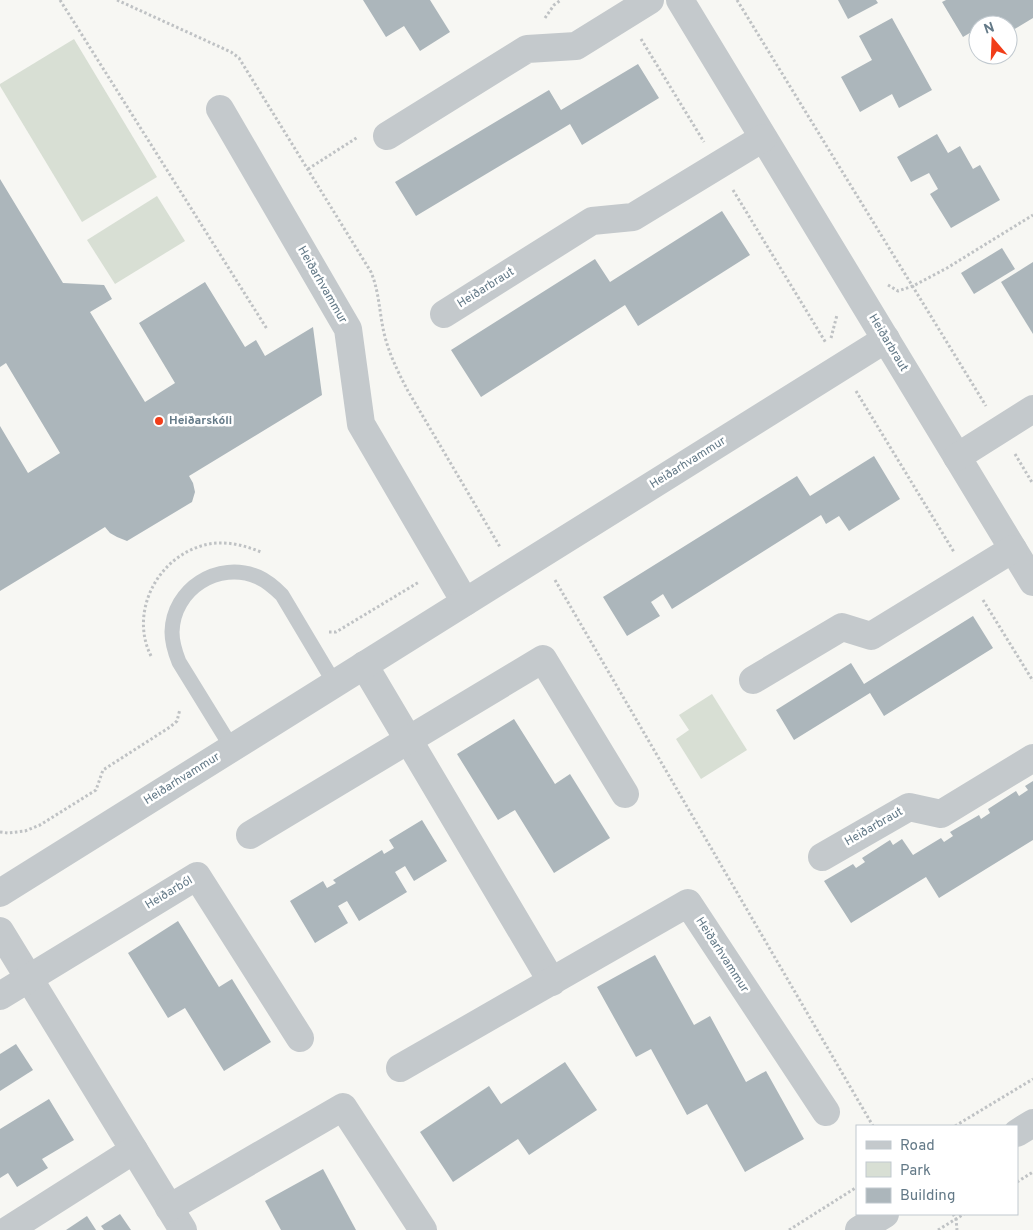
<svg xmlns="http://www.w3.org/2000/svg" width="1033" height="1230" font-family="Overpass,sans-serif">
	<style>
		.green { fill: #d8dfd4 }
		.building { fill: #acb6bb }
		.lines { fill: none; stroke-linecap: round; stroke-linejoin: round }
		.path { stroke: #bfc2c4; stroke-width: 3; stroke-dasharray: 2.5 2.5; stroke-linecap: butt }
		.lane { stroke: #c4c9cc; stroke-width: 15 }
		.street { stroke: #c4c9cc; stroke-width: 28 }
		.poi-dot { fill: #f13d19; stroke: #fff; stroke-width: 2 }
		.labels { text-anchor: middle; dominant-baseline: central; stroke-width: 5; stroke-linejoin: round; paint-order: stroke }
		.street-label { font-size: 12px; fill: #637987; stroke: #fff }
		.poi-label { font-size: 12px; font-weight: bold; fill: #637987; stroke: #fff; text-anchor: start }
	</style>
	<rect width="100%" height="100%" fill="#f7f7f3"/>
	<g class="green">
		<path d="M 74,39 L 157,177 L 82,222 L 0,86 L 0,84 Z"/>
		<path d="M 157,196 L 185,241 L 115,284 L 87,240 Z"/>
		<path d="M 712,694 L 747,750 L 701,779 L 676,739 L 689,730 L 679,715 Z"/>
	</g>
	<g class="building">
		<path d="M 363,0 L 430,0 L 450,32 L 420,51 L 404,26 L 386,37 Z"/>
		<path d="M 838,0 L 876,0 L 878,3 L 848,19 Z"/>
		<path d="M 946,0 L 1033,0 L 1033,18 L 1008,33 L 1008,25 L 998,25 L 994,18 L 983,25 L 978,25 L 978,28 L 963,37 L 942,2 Z"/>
		<path d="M 892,18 L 932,90 L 899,108 L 892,94 L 860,112 L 841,77 L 872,60 L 859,36 Z"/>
		<path d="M 638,64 L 659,98 L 582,145 L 570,124 L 416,216 L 395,182 L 549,90 L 561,110 Z"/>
		<path d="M 937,134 L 948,153 L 960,146 L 973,169 L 980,165 L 1000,200 L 951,228 L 930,194 L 938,189 L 929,173 L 911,182 L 897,157 Z"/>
		<path d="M 0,179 L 63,283 L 104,285 L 112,299 L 90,312 L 145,402 L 175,383 L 139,323 L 205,282 L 245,347 L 256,340 L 265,356 L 313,327 L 322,395 L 189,476 L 193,483 L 195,492 L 192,502 L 127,541 L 117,537 L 110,533 L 105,527 L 0,591 L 0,426 L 28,473 L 60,453 L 6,363 L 0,367 Z"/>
		<path d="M 722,211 L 750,255 L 638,326 L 625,305 L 481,397 L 451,350 L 595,259 L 610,282 Z"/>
		<path d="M 1002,248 L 1015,269 L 974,294 L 961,273 Z"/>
		<path d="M 1033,262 L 1033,334 L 1001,282 Z"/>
		<path d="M 874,456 L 900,499 L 849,531 L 839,516 L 826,524 L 821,515 L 672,609 L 663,594 L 651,602 L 660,616 L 627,636 L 603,597 L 797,476 L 810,496 Z"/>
		<path d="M 973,616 L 993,648 L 884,716 L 870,693 L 794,740 L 776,710 L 851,663 L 864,684 Z"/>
		<path d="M 514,719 L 555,784 L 570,774 L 610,838 L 554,873 L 515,810 L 498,820 L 457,754 Z"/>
		<path d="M 1033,781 L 1033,840 L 939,898 L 926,877 L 851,923 L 824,881 L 853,864 L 856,868 L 865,862 L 862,858 L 890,840 L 893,845 L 902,839 L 913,855 L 941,838 L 944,842 L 953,836 L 950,832 L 979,815 L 981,819 L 990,813 L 988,809 L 1016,791 L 1019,796 L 1028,790 L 1025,786 Z"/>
		<path d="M 422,820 L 447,861 L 414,881 L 405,866 L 395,872 L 407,892 L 359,921 L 347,901 L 338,906 L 348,923 L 315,943 L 290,901 L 323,881 L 327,888 L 336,883 L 333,880 L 382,850 L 384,854 L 394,848 L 389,840 Z"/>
		<path d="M 178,921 L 219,987 L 232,979 L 271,1042 L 224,1071 L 185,1008 L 168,1018 L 128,953 Z"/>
		<path d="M 655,955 L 694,1025 L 710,1016 L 746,1082 L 766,1071 L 804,1139 L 745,1172 L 707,1104 L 687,1115 L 651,1049 L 636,1057 L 597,987 Z"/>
		<path d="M 16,1044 L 33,1070 L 0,1091 L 0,1054 Z"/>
		<path d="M 565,1062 L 597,1110 L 529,1155 L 518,1139 L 453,1182 L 420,1132 L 489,1086 L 501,1104 Z"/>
		<path d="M 49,1099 L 74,1140 L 42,1159 L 48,1168 L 17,1187 L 8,1173 L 0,1178 L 0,1129 Z"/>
		<path d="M 323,1169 L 356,1230 L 281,1230 L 265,1201 Z"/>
		<path d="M 120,1214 L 131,1230 L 104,1230 L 101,1226 Z"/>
		<path d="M 87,1216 L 96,1230 L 66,1230 Z"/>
	</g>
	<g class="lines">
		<g class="path">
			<path d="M 60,0 L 267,329"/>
			<path d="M 117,0 L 231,52 L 239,58 L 371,272 C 380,294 379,314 385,337 C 390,356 399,374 408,391 L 500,547"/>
			<path d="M 737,0 L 986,406"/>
			<path d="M 545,18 L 554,5 L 561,0"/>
			<path d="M 641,39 L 704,142"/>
			<path d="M 308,169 L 358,137"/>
			<path d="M 733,190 L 826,343"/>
			<path d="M 888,285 L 898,291 L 913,286 L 947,268 L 1033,215"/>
			<path d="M 831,338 L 837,315"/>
			<path d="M 856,391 L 954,552"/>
			<path d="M 1015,454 L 1033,484"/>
			<path d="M 555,580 L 873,1126"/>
			<path d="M 983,600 L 1033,681"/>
			<path d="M 329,632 L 336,632 L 341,629 L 419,582"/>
			<path d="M 151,656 C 130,614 155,562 198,547 C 220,539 241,544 261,552"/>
			<path d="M 0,832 L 8,833 L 25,831 L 40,825 L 96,790 L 103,770 L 170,727 L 177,721 L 180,709"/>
			<path d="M 955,1126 L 1033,1079"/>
			<path d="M 1017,1182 L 1033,1172"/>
			<path d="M 953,1214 L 956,1219 L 957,1230"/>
			<path d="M 789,1230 L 857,1187"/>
			<path d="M 938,1230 L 964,1214"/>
		</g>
		<path class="lane" d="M 232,748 L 179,662 C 175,652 172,643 172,632 C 173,589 218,560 258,577 C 267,581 275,588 282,595 L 335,684"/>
		<g class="street">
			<path d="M 680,0 L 1033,582"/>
			<path d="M 220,109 L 348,329 L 361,424 L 465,602"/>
			<path d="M 387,136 L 527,49 L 576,46 L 650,0"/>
			<path d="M 444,314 L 592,221 L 633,217 L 763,138"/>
			<path d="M 957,457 L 1033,409"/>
			<path d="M 364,665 L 552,982"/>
			<path d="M 753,680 L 842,627 L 871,636 L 1013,549"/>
			<path d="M 250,835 L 543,659 L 625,794"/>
			<path d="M 822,857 L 909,807 L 941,814 L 1033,758"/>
			<path d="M 0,893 L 886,339"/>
			<path d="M 0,931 L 183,1230"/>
			<path d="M 0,996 L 197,876 L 300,1038"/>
			<path d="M 400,1068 L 688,903 L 826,1112"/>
			<path d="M 1017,1133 L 1033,1123"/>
			<path d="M 169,1208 L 343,1107 L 423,1230"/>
			<path d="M 8,1230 L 134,1150"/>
			<path d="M 859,1230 L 885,1214"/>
		</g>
	</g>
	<circle class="poi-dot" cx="159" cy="421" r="5"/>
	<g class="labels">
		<g class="street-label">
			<text transform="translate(322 285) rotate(60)">Heiðarhvammur</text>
			<text transform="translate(486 288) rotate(-32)">Heiðarbraut</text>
			<text transform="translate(888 343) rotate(59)">Heiðarbraut</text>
			<text transform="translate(688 463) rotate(-32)">Heiðarhvammur</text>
			<text transform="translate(182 779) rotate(-32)">Heiðarhvammur</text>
			<text transform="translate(874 827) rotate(-30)">Heiðarbraut</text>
			<text transform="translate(169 893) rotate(-31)">Heiðarból</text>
			<text transform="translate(722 955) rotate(57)">Heiðarhvammur</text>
		</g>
		<g class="poi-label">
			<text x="169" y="421">Heiðarskóli</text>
		</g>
	</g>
	<rect x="856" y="1125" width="162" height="90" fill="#ffffff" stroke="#c1c9cf"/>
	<rect x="866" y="1141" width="25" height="8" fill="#c4c9cc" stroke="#c1c9cf"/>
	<text x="900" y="1150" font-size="15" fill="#637987">Road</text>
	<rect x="866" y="1162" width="25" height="15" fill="#d8dfd4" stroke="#c1c9cf"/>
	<text x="900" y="1175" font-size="15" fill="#637987">Park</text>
	<rect x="866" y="1188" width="25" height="15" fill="#acb6bb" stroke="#c1c9cf"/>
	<text x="900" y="1200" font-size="15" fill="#637987">Building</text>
	<g transform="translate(993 40) rotate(341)"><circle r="24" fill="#ffffff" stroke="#c1c9cf"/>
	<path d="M0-4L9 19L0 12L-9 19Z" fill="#f13d19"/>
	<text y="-8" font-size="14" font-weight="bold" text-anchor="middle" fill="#637987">N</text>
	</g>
</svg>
